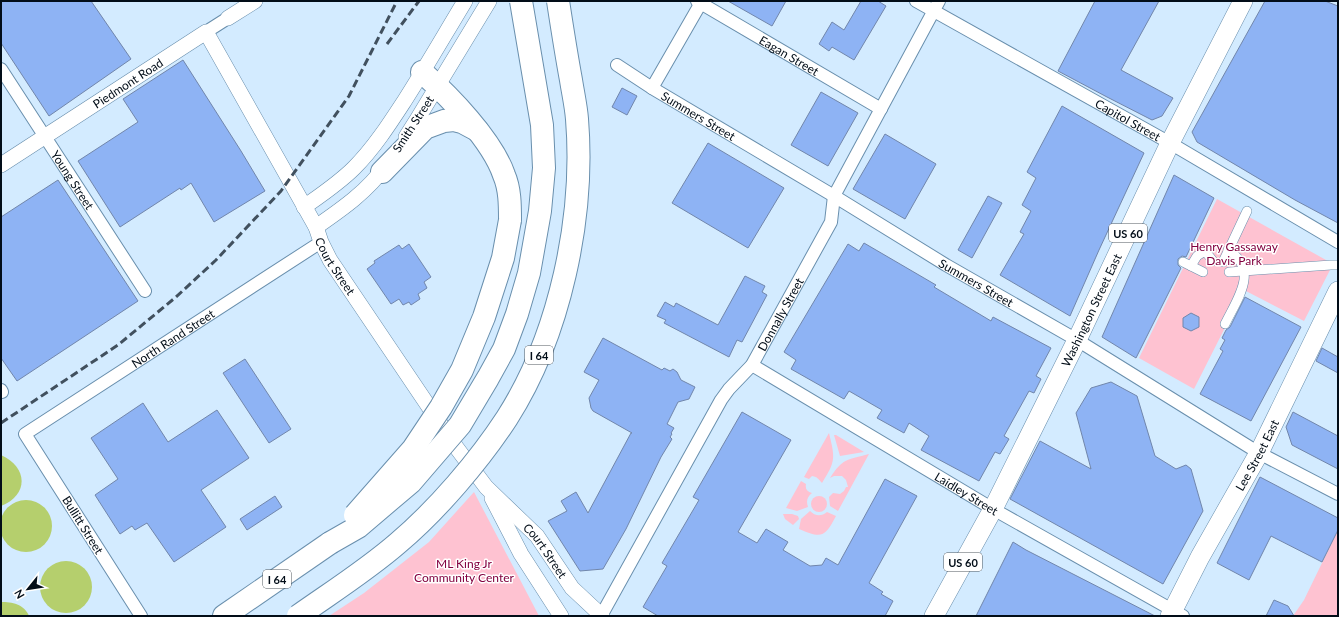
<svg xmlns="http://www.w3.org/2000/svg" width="1339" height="617" font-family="Lato,sans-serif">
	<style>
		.green { fill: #fec2d1 }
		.water { fill: #b5cf6d }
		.building { fill: #8eb3f4; stroke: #7186ab }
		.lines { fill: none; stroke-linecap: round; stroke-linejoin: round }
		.pedestrian-casing { stroke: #698fad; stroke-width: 10 }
		.minor-casing { stroke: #698fad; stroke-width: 14 }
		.tertiary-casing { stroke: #698fad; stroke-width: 16 }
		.primary-casing { stroke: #698fad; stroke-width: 20 }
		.motorway-casing { stroke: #698fad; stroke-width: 24 }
		.pedestrian { stroke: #fff; stroke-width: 9 }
		.minor { stroke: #fff; stroke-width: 12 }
		.tertiary { stroke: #fff; stroke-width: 15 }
		.primary { stroke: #fff; stroke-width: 19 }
		.motorway { stroke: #fff; stroke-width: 22 }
		.rail { stroke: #41505e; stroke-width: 3; stroke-dasharray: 8 4; stroke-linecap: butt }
		.motorway-bridge-casing { stroke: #698fad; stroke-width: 24; stroke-linecap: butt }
		.motorway-bridge { stroke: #fff; stroke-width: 22 }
		.labels { text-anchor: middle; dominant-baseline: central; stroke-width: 3; stroke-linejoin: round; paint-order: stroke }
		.shield { fill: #fff; stroke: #4e565d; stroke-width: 1 }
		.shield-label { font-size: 11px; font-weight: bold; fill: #020d18 }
		.street-label { font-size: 12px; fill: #020d18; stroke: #fff }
		.park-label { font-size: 12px; fill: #81003f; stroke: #fff }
	</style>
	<rect width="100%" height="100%" fill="#d3ebff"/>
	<g class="green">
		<path d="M 1217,199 L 1326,260 L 1331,265 L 1330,270 L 1304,321 L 1244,290 L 1194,389 L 1139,358 Z"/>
		<path d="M 829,433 C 835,458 836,461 822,483 C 818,479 818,477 812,476 L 809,479 L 804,477 Z"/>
		<path d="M 834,435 L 836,435 L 864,452 L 840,456 Z"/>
		<path d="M 869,454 L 838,511 L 830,506 L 829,497 L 833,493 L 840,494 L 844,491 L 846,487 L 848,487 L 846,480 L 842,476 L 834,476 L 830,478 C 843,458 847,460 869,454 Z"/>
		<path d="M 801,481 L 806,484 C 805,489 807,492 812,493 C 807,497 806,501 808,507 L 797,511 L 786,508 Z"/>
		<path d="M 474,492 L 539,616 L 329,616 L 364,593 L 429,542 Z"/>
		<circle cx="819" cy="504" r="8"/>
		<path d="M 810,511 C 815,516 821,517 827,512 L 836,516 C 825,537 822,539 799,529 L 801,519 Z"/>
		<path d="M 783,514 L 792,514 L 798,516 L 799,519 L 793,525 L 785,519 Z"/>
		<path d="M 1338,530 L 1338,616 L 1293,616 L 1304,600 Z"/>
	</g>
	<g class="water">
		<path d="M 1,455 C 28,467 29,495 1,506 Z"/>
		<circle cx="26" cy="526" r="26"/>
		<circle cx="66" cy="587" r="26"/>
		<path d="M 1,602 C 12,602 24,604 29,616 L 1,616 Z"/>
	</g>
	<g class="building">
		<path d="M 1,1 L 91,1 L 131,59 L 49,116 L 1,43 Z"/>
		<path d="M 728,1 L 786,1 L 772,26 Z"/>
		<path d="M 861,1 L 878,1 L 886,6 L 854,60 L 832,47 L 829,51 L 819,44 L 832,22 L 844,30 Z"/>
		<path d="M 1095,1 L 1159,1 L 1121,70 L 1173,98 L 1162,116 L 1152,120 L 1107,97 L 1058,71 Z"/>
		<path d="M 1265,1 L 1325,1 L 1338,6 L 1338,223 L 1295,200 L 1197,142 L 1192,132 Z"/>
		<path d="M 183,60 L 241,151 L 265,191 L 214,222 L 191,183 L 181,190 L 180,188 L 120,227 L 78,161 L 138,122 L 123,99 Z"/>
		<path d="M 622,88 L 637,96 L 627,115 L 612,107 Z"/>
		<path d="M 821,92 L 858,113 L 828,166 L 791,145 Z"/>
		<path d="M 1062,106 L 1144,153 L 1099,250 L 1070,316 L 1000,275 L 1024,234 L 1020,232 L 1031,211 L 1022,205 L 1036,178 L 1027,172 Z"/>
		<path d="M 885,134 L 936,164 L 905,219 L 853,189 Z"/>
		<path d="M 708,143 L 784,188 L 748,248 L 672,203 Z"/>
		<path d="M 1174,175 L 1214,198 L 1186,257 L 1182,256 L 1178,259 L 1178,265 L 1181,268 L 1136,358 L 1102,337 Z"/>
		<path d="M 58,180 L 138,301 L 17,381 L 1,358 L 1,217 Z"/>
		<path d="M 988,196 L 1002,203 L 972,258 L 958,250 Z"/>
		<path d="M 864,243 L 936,285 L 934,287 L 991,321 L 993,317 L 1051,348 L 1036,376 L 1041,379 L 1034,393 L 1029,391 L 1004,436 L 1009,439 L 1000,454 L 995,452 L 979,481 L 921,450 L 929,436 L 909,423 L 904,433 L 877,418 L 882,410 L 849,391 L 844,399 L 791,369 L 796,360 L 784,352 L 848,244 L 859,251 Z"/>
		<path d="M 409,244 L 431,277 L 424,282 L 427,288 L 418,294 L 420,299 L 411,305 L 409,302 L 403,305 L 399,299 L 391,304 L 367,269 L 375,263 L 374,261 L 399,245 L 402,249 Z"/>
		<path d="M 745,276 L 765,286 L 762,292 L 767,295 L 742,342 L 737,340 L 729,357 L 664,323 L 666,320 L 657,316 L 665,302 L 674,307 L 676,303 L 718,325 Z"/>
		<path d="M 1245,297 L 1301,327 L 1251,421 L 1200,394 L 1223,351 L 1220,349 L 1225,340 L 1222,338 L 1226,330 L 1230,327 Z"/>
		<path d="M 1191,313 L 1199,317 L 1199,327 L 1191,331 L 1183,327 L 1183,318 Z"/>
		<path d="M 603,338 L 662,370 L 664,368 L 670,371 L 673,369 L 677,372 L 681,380 L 695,387 L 689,399 L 678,402 L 667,424 L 674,428 L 671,433 L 672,434 L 670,437 L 672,439 L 661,457 L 626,529 L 603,569 L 580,571 L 548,521 L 567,511 L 561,501 L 576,492 L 588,513 L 631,433 L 632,433 L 593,411 L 591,408 L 589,398 L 599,380 L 584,372 Z"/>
		<path d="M 1322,348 L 1338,357 L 1338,373 L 1316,361 Z"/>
		<path d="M 245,359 L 291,429 L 269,443 L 223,373 Z"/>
		<path d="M 1111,382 L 1137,396 L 1155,456 L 1176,469 L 1186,465 L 1191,469 L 1203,511 L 1163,584 L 1010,499 L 1040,441 L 1091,469 L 1076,413 L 1091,388 Z"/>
		<path d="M 143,403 L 168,442 L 217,410 L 249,458 L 201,490 L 226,527 L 174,562 L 147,523 L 135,530 L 132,526 L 120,534 L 95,495 L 118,479 L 91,438 Z"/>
		<path d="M 742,412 L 791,440 L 738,532 L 757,543 L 766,529 L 788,542 L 783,550 L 810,566 L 822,565 L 826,558 L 838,565 L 885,479 L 917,496 L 869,583 L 883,592 L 881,594 L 893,601 L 885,616 L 658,616 L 643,607 L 667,566 L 662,563 L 699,500 L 693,497 Z"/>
		<path d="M 1293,412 L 1338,436 L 1338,469 L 1292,445 L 1286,427 Z"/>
		<path d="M 1260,477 L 1338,518 L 1338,530 L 1322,562 L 1271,536 L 1249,580 L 1217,563 Z"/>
		<path d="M 275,496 L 282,507 L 247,530 L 240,519 Z"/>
		<path d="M 1013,542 L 1026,550 L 1155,616 L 976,616 Z"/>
		<path d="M 1274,600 L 1288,606 L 1294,616 L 1266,616 Z"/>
	</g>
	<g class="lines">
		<g class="pedestrian-casing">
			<g id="pedestrian">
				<path d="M 1183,262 L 1203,272"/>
				<path d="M 1223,262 L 1247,211"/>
				<path d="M 1191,266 L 1197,256 L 1205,251 L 1213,261"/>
				<path d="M 1229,272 L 1331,265 L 1338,265"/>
				<path d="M 1225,324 C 1237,299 1260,270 1228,250"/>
			</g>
		</g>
		<g class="minor-casing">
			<g id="minor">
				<path id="s1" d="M 697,1 L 881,109"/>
				<path id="s2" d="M 916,1 L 1170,143 L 1338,242"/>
				<path d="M 206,32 L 228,18"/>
				<path id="s3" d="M 617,65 L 652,88 L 834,196 L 946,265 L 1077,340 L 1259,453 L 1338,494"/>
				<path id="s4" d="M 1,69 L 145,291"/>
				<path d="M 652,88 L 702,1"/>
				<path id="s5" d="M 752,365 L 993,509 L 1183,616"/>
				<path d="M 1,390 L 2,392"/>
				<path id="s6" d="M 141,616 L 25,434 L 321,242"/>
				<path id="s7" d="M 601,616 L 721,400 L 729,389 L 752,365 L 831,222 L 834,196 L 939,1"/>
			</g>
		</g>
		<g class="tertiary-casing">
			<g id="tertiary">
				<path d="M 228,18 L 255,1"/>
				<path d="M 406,137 L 418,118 L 489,1"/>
				<path id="s8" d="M 1,165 L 206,32 L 316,227 L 321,242 L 330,260 L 456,447 L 486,487 L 537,536 L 572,588 L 602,616"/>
				<path d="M 304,207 C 321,195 339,183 354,168 C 374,148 390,123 405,100 C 426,67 445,34 465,1"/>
				<path d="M 316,227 C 342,209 368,191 386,165"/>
				<path d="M 492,498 L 521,554 L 561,616"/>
			</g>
		</g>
		<g class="primary-casing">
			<g id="primary">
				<path id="s9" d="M 934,616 L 993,509 L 1077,340 L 1170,143 L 1243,1"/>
				<path id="s10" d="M 1170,616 L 1200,557 L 1259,453 L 1338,291"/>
			</g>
		</g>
		<g class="motorway-casing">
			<g id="motorway">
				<path d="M 422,72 C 450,97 492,140 504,175 C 510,189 510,205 510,220"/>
				<path d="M 382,172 L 425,128 L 444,121 L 454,120 L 462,122 L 477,130"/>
				<path d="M 224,616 L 330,543"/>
			</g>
		</g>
		<use href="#pedestrian" class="pedestrian"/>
		<use href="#minor" class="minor"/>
		<use href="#tertiary" class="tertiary"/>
		<use href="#primary" class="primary"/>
		<use href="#motorway" class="motorway"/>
		<g class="rail">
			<path d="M 387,44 L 419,1"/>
			<path d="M 1,423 L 118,345 L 176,297 L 216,260 L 281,191 L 349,96 L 397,1"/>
		</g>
		<g class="motorway-bridge-casing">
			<g id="motorway-bridge">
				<path d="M 355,515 L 413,449 L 441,407 L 462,370 L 484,317 L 503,258 L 510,220"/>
				<path d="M 330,543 L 358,527 L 411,482 L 460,425 L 488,378 L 504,349 L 517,314 L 529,273 L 540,211 L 544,168 L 542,125 L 521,1"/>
				<path d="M 298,616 C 332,592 367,570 398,543 C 437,510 479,461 507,418 C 560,335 585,217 577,119 C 576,106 573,93 571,80 C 566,53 562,27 558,1"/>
			</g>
		</g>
		<use href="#motorway-bridge" class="motorway-bridge"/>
	</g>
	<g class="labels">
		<g class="shield">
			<rect x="1109" y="224" width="38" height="18" rx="3"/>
			<rect x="525" y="346" width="28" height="18" rx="3"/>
			<rect x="944" y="553" width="38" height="18" rx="3"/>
			<rect x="263" y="570" width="28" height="18" rx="3"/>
		</g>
		<g class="shield-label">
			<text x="1128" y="233">US 60</text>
			<text x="539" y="355">I 64</text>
			<text x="963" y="562">US 60</text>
			<text x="277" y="579">I 64</text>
		</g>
		<g class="street-label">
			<text stroke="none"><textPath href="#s1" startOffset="107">Eagan Street</textPath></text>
			<text stroke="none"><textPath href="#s8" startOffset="151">Piedmont Road</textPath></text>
			<text stroke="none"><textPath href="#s3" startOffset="96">Summers Street</textPath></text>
			<text stroke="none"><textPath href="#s2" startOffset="243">Capitol Street</textPath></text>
			<text transform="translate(413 124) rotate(-57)">Smith Street</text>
			<text stroke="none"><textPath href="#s4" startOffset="132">Young Street</textPath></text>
			<text stroke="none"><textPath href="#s8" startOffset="512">Court Street</textPath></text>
			<text stroke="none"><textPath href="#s3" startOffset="420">Summers Street</textPath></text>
			<text stroke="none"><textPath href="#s9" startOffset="344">Washington Street East</textPath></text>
			<text stroke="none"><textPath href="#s7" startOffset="352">Donnally Street</textPath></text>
			<text stroke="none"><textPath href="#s6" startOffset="392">North Rand Street</textPath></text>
			<text stroke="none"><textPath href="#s10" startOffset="183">Lee Street East</textPath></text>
			<text stroke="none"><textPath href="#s5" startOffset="250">Laidley Street</textPath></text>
			<text transform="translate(83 525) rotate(58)">Bullitt Street</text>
			<text stroke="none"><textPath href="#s8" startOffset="867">Court Street</textPath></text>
		</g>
		<g class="park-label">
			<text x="1234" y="246">Henry Gassaway<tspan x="1234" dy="14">Davis Park</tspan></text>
			<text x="464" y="563">ML King Jr<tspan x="464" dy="14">Community Center</tspan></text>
		</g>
	</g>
	<rect width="1339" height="617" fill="none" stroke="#020d18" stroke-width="4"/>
	<g transform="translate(28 589) rotate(240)" stroke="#ffffff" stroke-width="3" paint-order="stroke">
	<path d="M0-3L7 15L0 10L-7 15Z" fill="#020d18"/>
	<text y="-6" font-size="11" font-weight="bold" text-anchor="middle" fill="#020d18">N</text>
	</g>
</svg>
